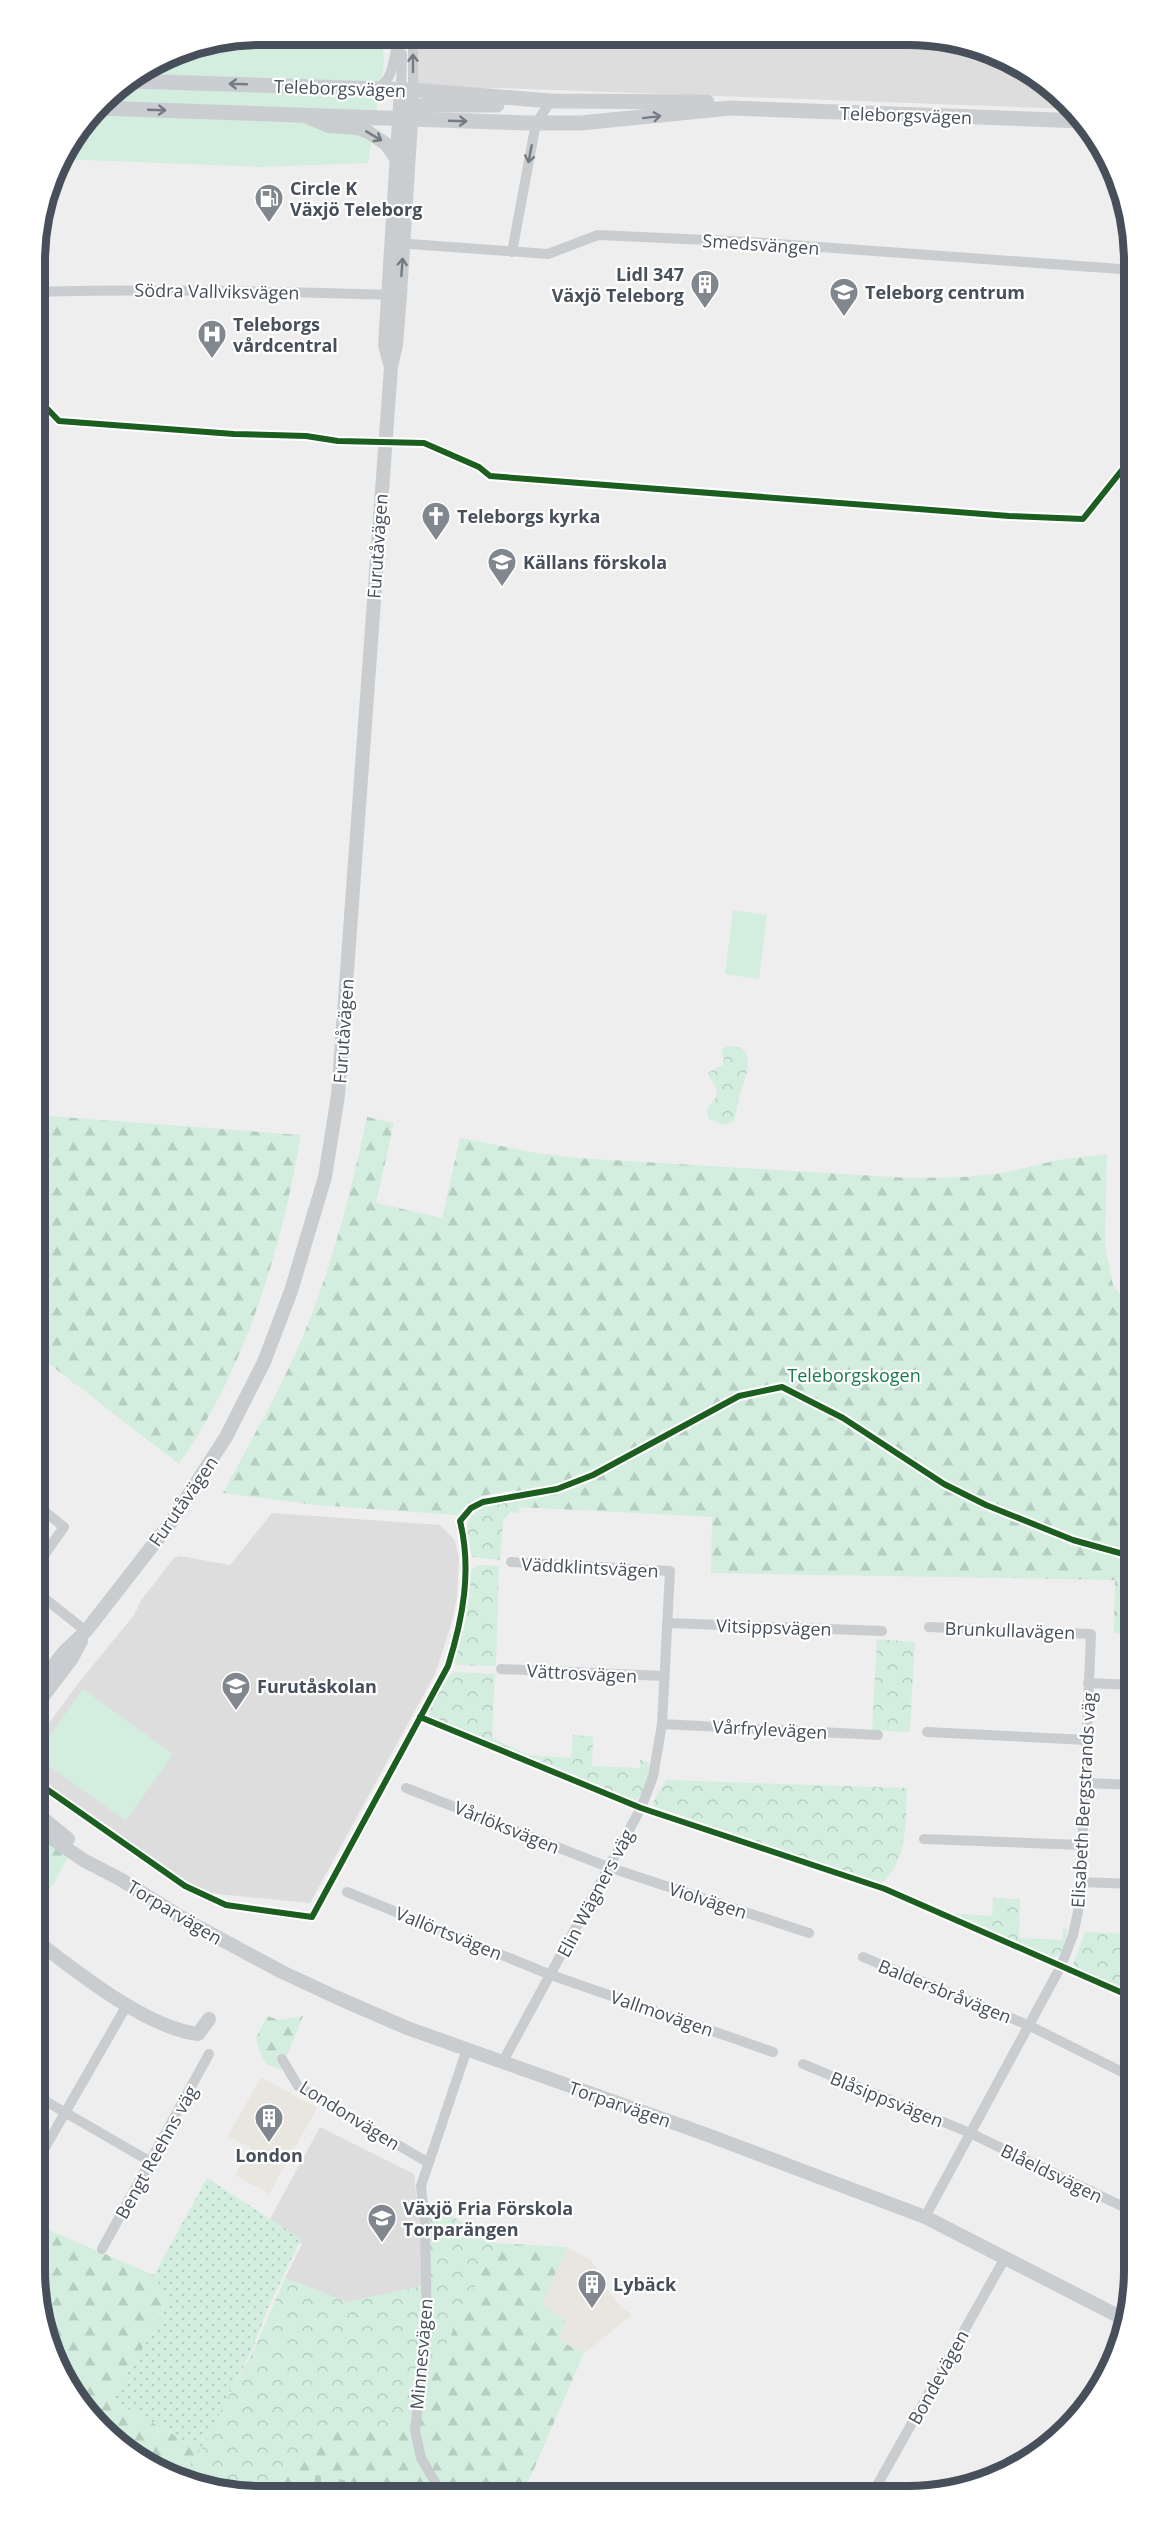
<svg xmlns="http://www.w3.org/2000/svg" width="1169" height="2531" font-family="'Open Sans',sans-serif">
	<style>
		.commercial { fill: #e8e6de }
		.education { fill: #ddddde }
		.grass { fill: #d3eedf }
		.forest { fill: url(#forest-firs) }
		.cemetery { fill: url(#cemetery-stones) }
		.park { fill: url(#park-crowns) }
		.garden { fill: url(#garden-dots) }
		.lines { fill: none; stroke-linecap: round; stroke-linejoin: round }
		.minor { stroke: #cacdcf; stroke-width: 10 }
		.tertiary { stroke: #cacdcf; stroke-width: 14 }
		.secondary { stroke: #cbced1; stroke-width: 15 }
		.cycleway-casing { stroke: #fff; stroke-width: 10 }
		.cycleway { stroke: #1b5e20; stroke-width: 6 }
		.oneway { stroke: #747b83 }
		.oneway2 { stroke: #757b84 }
		.labels { text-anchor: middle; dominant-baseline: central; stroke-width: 4.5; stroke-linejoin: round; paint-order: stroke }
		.street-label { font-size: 18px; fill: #464f5a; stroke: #fff }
		.poi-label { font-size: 18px; font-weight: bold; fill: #464f5a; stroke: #fff; text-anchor: start }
		.park-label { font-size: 18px; fill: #187a51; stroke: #fff }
		.rim { fill: none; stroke: #464f5a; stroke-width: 8 }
	</style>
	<defs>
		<pattern id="forest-firs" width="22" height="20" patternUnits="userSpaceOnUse" patternTransform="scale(1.5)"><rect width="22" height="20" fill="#d3eedf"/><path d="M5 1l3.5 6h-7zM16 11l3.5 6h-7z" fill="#b6cec2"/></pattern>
		<pattern id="cemetery-stones" width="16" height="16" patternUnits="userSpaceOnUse" patternTransform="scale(1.5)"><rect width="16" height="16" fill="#d3eedf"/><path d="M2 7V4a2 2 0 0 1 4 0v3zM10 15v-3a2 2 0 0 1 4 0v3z" fill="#b6cec2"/></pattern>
		<pattern id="park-crowns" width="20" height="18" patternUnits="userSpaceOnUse" patternTransform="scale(1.5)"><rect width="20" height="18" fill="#d3eedf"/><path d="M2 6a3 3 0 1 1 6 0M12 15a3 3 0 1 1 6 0" fill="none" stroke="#b6cec2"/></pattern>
		<pattern id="garden-dots" width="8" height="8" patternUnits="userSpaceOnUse" patternTransform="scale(1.5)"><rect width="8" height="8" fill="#d3eedf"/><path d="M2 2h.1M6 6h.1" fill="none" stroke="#b6cec2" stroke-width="1.8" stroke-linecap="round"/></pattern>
	</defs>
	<rect width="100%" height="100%" fill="#efeeee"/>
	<g class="commercial">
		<path d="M 261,2077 L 317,2108 L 269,2194 L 235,2175 L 250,2148 L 228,2136 Z"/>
		<path d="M 567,2247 L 592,2261 L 606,2288 L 621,2307 L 632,2315 L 584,2353 L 558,2340 L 541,2303 Z"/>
	</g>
	<g class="education">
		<path d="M 413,35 L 952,39 L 1009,58 L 1058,91 L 1073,109 L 499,88 L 413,90 Z"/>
		<path d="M 272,1513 L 440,1525 L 455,1540 L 459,1559 L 457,1598 L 450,1628 L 435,1674 L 310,1903 L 207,1893 L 191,1886 L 35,1778 L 35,1742 L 77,1685 L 134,1615 L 142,1599 L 174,1558 L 180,1556 L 230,1565 Z"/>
		<path d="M 320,2127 L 414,2174 L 426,2285 L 347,2302 L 285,2278 L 302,2244 L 270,2219 Z"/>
	</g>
	<g class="grass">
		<path d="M 261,35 L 382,35 L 384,62 L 368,163 L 260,167 L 59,159 L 111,91 L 175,52 Z"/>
		<path d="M 733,910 L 767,915 L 759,979 L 725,974 Z"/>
		<path d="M 83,1689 L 173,1754 L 126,1821 L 35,1756 Z"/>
	</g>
	<g class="forest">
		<path d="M 35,1115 L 301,1135 C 281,1250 246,1368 179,1464 L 35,1353 Z"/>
		<path d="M 367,1117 L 394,1123 L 376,1203 L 442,1218 L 460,1138 L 536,1153 L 577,1158 L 910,1178 L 965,1177 L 1003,1173 L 1058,1160 L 1107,1154 L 1105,1246 L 1113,1285 L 1134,1312 L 1134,1634 L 1114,1633 L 1115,1580 L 711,1573 L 712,1517 L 518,1507 L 514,1490 L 482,1496 L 456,1515 L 316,1505 L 223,1493 C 248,1446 275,1399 297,1350 C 330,1275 350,1197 367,1117 Z"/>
		<path d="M 35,1835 L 68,1857 L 35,1915 Z"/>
		<path d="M 267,2016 L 279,2020 L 303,2016 L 281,2070 L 266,2064 L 259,2050 L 256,2038 Z"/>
		<path d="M 35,2224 L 154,2275 L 170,2303 L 112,2400 L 201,2450 L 182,2480 C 118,2459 59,2395 42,2329 C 34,2295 35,2258 35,2224 Z"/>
		<path d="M 496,2243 L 567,2247 L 542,2303 L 566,2321 L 558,2340 L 584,2353 L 523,2494 L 275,2493 L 324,2425 L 404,2430 Z"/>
	</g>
	<path class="cemetery" d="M 312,2474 L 412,2493 L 301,2493 Z"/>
	<g class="park">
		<path d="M 729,1046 C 759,1046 746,1077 740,1094 C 737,1103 736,1113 734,1122 L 723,1125 L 709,1119 C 702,1104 719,1101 717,1092 C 716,1086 710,1078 708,1073 L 722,1065 L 724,1060 L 721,1049 Z"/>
		<path d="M 516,1498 L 520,1513 L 510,1512 L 503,1521 L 500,1560 L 472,1557 C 471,1549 466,1536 467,1529 C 468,1507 499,1501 516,1498 Z"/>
		<path d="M 479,1565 L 499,1566 L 496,1666 L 457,1665 L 454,1662 L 466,1610 L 471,1570 Z"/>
		<path d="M 877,1639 L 915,1642 L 910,1730 L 907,1732 L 872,1730 Z"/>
		<path d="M 455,1672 L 495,1674 L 492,1738 L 529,1755 L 571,1758 L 573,1735 L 593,1736 L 592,1766 L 640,1768 L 640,1760 L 648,1762 C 652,1772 644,1793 637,1800 L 631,1799 L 435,1721 L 430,1718 L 429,1710 L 448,1675 Z"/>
		<path d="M 666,1780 L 907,1788 C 906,1819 908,1862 881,1884 L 878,1883 L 658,1808 L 652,1804 Z"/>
		<path d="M 993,1898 L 1020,1899 L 1019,1938 L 1062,1940 L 1063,1928 L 1067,1929 C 1068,1937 1063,1952 1056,1957 L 1050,1956 L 946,1913 L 992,1916 Z"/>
		<path d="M 1085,1932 L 1134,1934 L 1134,1994 L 1072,1967 Z"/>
		<path d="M 423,2199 L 496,2243 L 404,2430 L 324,2425 L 275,2493 L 217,2492 L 182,2480 L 254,2350 L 285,2278 L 347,2302 L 426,2285 Z"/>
	</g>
	<path class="garden" d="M 207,2178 L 301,2239 L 267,2310 L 253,2348 L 201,2450 L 112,2400 L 169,2303 L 154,2275 Z"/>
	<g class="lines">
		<g class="minor">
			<path d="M 378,89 C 397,74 392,56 400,35"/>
			<path d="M 401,90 L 402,54"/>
			<path d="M 413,90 L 413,35"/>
			<path d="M 396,243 L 548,254 L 598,235 L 751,242 L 1134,270"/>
			<path d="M 512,252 L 536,123 L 551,101"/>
			<path d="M 35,292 C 155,289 274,291 395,295"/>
			<path d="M 35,1568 L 64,1527 L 35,1504"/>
			<path d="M 35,1591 L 86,1631"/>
			<path d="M 667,1623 L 882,1631"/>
			<path d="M 501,1669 L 663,1676"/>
			<path d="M 1088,1683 L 1134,1685"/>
			<path d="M 662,1724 L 878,1735"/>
			<path d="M 927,1732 L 1087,1740"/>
			<path d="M 1085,1783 L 1134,1785"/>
			<path d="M 406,1788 L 608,1867 L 809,1933"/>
			<path d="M 924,1839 L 1082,1845"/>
			<path d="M 1080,1882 L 1134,1884"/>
			<path d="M 347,1892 L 551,1975 L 773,2052"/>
			<path d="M 863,1957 L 1028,2025 L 1134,2078"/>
			<path d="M 282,2059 L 298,2086 L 427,2162"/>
			<path d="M 502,2063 L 641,1808 L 653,1777 L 662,1724 L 670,1571 L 511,1562"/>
			<path d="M 803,2064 L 970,2133 L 1134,2212"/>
			<path d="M 35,2095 L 151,2162"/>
			<path d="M 35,2165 L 127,2005"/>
			<path d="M 925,2217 L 1061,1966 L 1073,1935 L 1080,1902 L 1091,1634 L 929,1627"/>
			<path d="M 102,2249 L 209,2054"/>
			<path d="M 435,2482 L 421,2458 L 415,2430 L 427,2330 L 425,2225 L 421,2186 L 467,2049"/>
			<path d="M 871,2496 L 1005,2258"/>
		</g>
		<g class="tertiary">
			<path d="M 307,117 L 329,126 L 358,128 L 368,132 L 386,144 L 396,158"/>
			<path d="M 390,364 L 385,345 L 401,90"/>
			<path d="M 35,1689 L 64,1652 L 86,1631 L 171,1522 L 226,1437 L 264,1362 L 291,1291 L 325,1177 L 338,1095 L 391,367 L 396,345 L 400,295 L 413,90"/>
			<path d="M 35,1707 L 72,1658 L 81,1641"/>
			<path d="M 35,1812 L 68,1839"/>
			<path d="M 35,1827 L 85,1861 L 120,1879 L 187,1921 L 282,1972 L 338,1998 L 407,2028 L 705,2134 L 925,2217 L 1126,2320"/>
			<path d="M 35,1940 C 76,1971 146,2028 198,2034 L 209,2019"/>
		</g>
		<g class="secondary">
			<path d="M 128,81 L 413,90 L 551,101 L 707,102"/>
			<path d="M 98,108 L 528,123 L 581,123 L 730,108 L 1083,121"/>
			<path d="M 399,118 L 411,109 L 427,105 L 497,105"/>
		</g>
		<g class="cycleway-casing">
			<g id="cycleway">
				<path d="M 35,396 L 59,421 L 234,434 L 306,436 L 338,441 L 424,443 L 479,467 L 490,476 L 1009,516 L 1083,519 L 1134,455"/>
				<path d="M 420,1717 L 641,1808 L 885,1889 L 1134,1998"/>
				<path d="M 35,1781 L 185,1886 L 226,1905 L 312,1917 L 448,1666 C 463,1618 472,1570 460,1521 L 471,1508 L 483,1502 L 557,1489 L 593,1475 L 739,1396 L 782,1387 L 843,1418 L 944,1484 L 986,1505 L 1073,1540 L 1134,1557"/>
			</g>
		</g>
		<use href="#cycleway" class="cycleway"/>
	</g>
	<defs><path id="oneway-shaft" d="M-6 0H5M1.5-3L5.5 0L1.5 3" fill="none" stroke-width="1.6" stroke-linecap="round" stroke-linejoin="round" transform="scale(1.5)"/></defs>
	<g class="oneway">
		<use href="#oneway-shaft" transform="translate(413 63) rotate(-90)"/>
		<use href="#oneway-shaft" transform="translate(374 136) rotate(31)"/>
		<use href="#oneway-shaft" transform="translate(530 154) rotate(101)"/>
		<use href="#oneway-shaft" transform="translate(402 267) rotate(-86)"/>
	</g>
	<g class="oneway2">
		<use href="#oneway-shaft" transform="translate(238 84) rotate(-178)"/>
		<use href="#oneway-shaft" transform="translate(157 110) rotate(2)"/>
		<use href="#oneway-shaft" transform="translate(652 117) rotate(-7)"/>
		<use href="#oneway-shaft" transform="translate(458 121) rotate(2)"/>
	</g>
	<defs>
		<g id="fuel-pin" transform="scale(1.5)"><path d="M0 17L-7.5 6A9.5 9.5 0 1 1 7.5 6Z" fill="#81878e" stroke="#fff"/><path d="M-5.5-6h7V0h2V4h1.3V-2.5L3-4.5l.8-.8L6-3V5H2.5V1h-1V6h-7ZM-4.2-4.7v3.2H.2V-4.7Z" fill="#fff"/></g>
		<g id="building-pin" transform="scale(1.5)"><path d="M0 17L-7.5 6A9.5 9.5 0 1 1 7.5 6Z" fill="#81878e" stroke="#fff"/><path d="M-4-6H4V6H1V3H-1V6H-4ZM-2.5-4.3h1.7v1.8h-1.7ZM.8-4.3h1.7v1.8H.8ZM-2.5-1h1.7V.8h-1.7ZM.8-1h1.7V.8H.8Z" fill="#fff"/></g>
		<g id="school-pin" transform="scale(1.5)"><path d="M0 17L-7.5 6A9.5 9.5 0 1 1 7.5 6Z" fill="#81878e" stroke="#fff"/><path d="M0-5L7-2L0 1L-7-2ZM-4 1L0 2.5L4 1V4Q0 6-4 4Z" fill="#fff"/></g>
		<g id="hospital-pin" transform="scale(1.5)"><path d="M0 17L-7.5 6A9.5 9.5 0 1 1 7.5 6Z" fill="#81878e" stroke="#fff"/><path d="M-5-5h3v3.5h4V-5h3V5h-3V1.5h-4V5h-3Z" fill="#fff"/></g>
		<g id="church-pin" transform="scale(1.5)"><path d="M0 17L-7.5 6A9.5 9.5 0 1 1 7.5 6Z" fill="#81878e" stroke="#fff"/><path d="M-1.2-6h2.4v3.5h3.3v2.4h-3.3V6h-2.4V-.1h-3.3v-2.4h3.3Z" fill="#fff"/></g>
	</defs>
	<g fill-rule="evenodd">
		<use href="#fuel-pin" x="269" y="198"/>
		<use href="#building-pin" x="705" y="284"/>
		<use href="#school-pin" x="844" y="292"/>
		<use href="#hospital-pin" x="212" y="334"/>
		<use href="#church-pin" x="436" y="516"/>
		<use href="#school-pin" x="502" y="562"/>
		<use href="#school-pin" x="236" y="1686"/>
		<use href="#building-pin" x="269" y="2118"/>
		<use href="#school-pin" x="382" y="2218"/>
		<use href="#building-pin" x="592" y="2284"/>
	</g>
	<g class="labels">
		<g class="street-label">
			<text transform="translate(340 88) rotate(2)">Teleborgsvägen</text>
			<text transform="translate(906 115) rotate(2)">Teleborgsvägen</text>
			<text transform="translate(761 244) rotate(4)">Smedsvängen</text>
			<text transform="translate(217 291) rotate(1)">Södra Vallviksvägen</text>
			<text transform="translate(377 546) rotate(-86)">Furutåvägen</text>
			<text transform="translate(343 1031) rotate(-86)">Furutåvägen</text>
			<text transform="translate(183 1501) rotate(-55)">Furutåvägen</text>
			<text transform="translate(590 1567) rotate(3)">Väddklintsvägen</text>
			<text transform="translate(774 1627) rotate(2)">Vitsippsvägen</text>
			<text transform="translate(1010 1630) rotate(2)">Brunkullavägen</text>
			<text transform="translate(582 1673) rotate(3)">Vättrosvägen</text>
			<text transform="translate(770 1729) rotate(3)">Vårfrylevägen</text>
			<text transform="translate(1083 1800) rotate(-87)">Elisabeth Bergstrands väg</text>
			<text transform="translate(507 1827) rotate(22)">Vårlöksvägen</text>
			<text transform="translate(595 1893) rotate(-62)">Elin Wägners väg</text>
			<text transform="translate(708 1900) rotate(18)">Violvägen</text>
			<text transform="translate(175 1912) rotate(31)">Torparvägen</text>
			<text transform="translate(449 1933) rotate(22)">Vallörtsvägen</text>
			<text transform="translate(945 1991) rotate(22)">Baldersbråvägen</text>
			<text transform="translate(662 2013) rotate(19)">Vallmovägen</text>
			<text transform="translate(887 2099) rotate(22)">Blåsippsvägen</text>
			<text transform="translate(620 2104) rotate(19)">Torparvägen</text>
			<text transform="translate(350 2115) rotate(32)">Londonvägen</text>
			<text transform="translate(156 2152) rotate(-61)">Bengt Reehns väg</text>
			<text transform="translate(1052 2173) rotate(26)">Blåeldsvägen</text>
			<text transform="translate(421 2354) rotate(-85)">Minnesvägen</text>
			<text transform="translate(938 2377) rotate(-61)">Bondevägen</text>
		</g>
		<g class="poi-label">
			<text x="290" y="188">Circle K<tspan x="290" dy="21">Växjö Teleborg</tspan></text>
			<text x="684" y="274" text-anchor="end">Lidl 347<tspan x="684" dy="21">Växjö Teleborg</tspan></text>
			<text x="865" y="292">Teleborg centrum</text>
			<text x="233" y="324">Teleborgs<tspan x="233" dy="21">vårdcentral</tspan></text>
			<text x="457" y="516">Teleborgs kyrka</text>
			<text x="523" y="562">Källans förskola</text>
			<text x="257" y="1686">Furutåskolan</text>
			<text x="269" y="2155" text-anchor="middle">London</text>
			<text x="403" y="2208">Växjö Fria Förskola<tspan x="403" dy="21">Torparängen</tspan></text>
			<text x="613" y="2284">Lybäck</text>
		</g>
		<g class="park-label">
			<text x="854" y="1375">Teleborgskogen</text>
		</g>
	</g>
	<path d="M0 0H1169V2531H0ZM261 45H908A216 216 0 0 1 1124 261V2270A216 216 0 0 1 908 2486H261A216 216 0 0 1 45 2270V261A216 216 0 0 1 261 45Z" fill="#fff" fill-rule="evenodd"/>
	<path class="rim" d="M261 45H908A216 216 0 0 1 1124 261V2270A216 216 0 0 1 908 2486H261A216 216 0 0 1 45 2270V261A216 216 0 0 1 261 45Z"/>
</svg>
